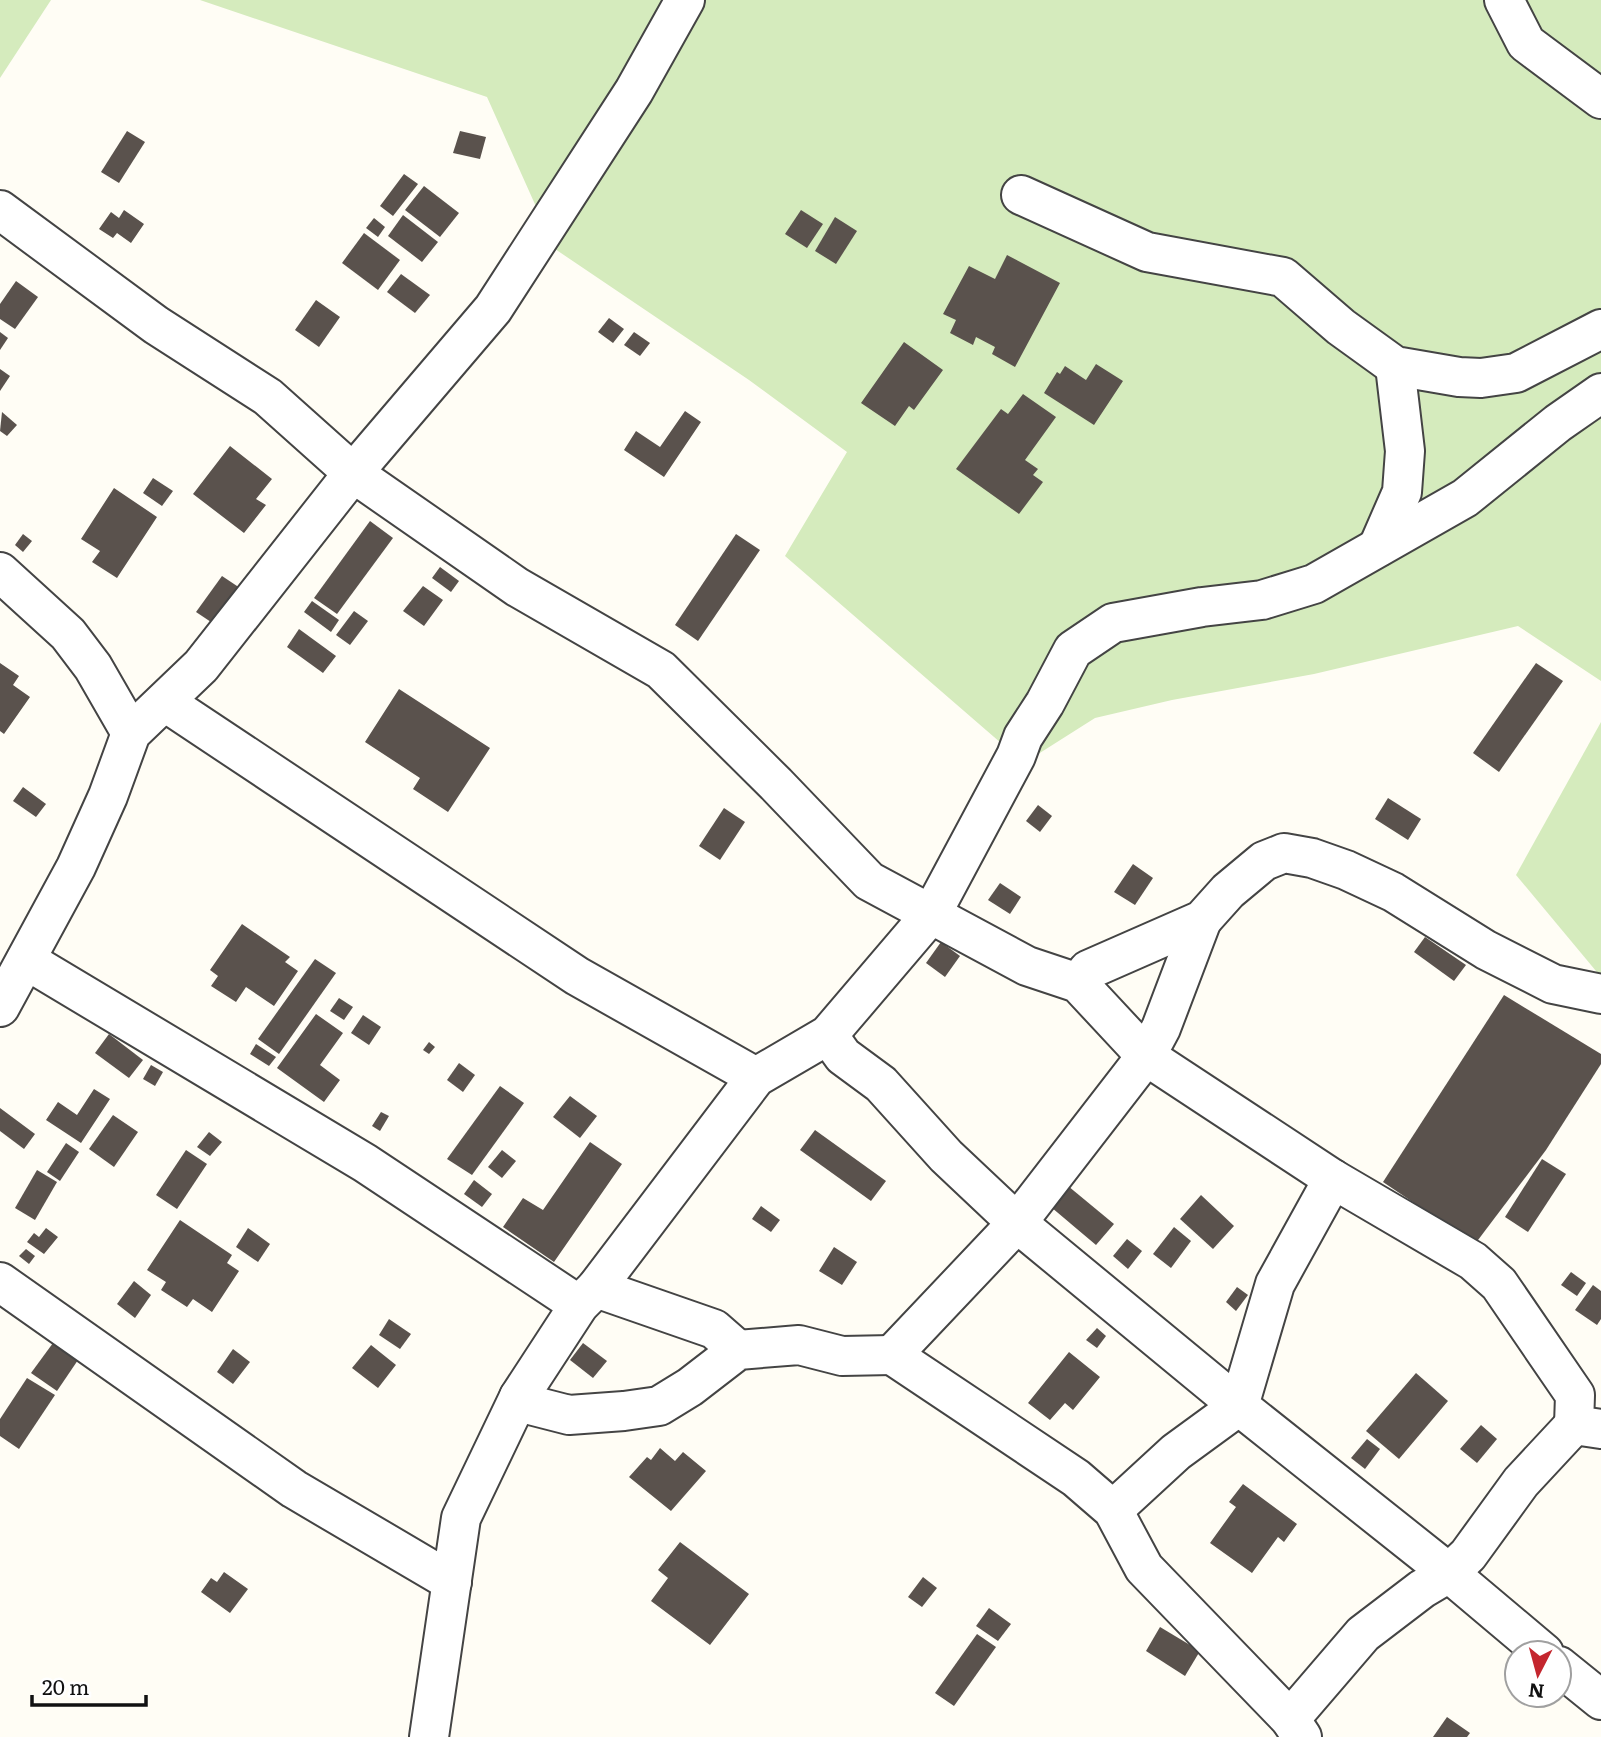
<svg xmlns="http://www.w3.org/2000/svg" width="1601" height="1737" font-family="Literata,serif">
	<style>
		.green { fill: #d5ebbd }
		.building { fill: #5a524d }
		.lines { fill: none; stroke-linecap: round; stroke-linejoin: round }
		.street-casing { stroke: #444; stroke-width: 42 }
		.street { stroke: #fff; stroke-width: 38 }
	</style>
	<rect width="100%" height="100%" fill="#fffdf5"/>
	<g class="green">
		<path d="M 0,0 L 51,0 L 0,78 Z"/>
		<path d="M 200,0 L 1601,0 L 1601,681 L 1518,626 L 1314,674 L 1172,700 L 1095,718 L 1024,763 L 785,556 L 847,452 L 749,380 L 555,249 L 487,97 Z"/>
		<path d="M 1601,722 L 1601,977 L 1516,875 Z"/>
	</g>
	<g class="building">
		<path d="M 127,131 L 145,142 L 119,183 L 101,172 Z"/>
		<path d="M 460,131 L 486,137 L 480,159 L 453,153 Z"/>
		<path d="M 404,174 L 418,184 L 393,216 L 380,206 Z"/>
		<path d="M 424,186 L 459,213 L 440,237 L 405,210 Z"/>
		<path d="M 124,210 L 144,224 L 131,243 L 117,233 L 113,238 L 99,229 L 111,212 L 119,218 Z"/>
		<path d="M 801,210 L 823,224 L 807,248 L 785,234 Z"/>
		<path d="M 403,215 L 438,242 L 422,262 L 388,236 Z"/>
		<path d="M 835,217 L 857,231 L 836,264 L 815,251 Z"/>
		<path d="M 374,218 L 385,227 L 378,237 L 366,228 Z"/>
		<path d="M 364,233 L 400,260 L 378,290 L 342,263 Z"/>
		<path d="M 1007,255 L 1060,283 L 1015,367 L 992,354 L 995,347 L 976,337 L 973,345 L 950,333 L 956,320 L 943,314 L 969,266 L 995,279 Z"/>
		<path d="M 401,274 L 430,295 L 415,313 L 387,292 Z"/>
		<path d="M 16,281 L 38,297 L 15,329 L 0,319 L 0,304 Z"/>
		<path d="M 316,300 L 340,317 L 319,347 L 295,330 Z"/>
		<path d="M 609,318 L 624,329 L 613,343 L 598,332 Z"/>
		<path d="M 0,332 L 8,338 L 0,350 Z"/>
		<path d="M 634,332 L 650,343 L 640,356 L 624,345 Z"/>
		<path d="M 904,342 L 943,370 L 914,410 L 909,406 L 895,426 L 861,403 Z"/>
		<path d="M 1096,364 L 1123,381 L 1094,425 L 1044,393 L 1057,372 L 1060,374 L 1065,366 L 1086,380 Z"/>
		<path d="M 0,369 L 10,376 L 0,391 Z"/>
		<path d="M 1023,394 L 1056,417 L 1025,460 L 1038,469 L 1033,475 L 1043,482 L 1019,514 L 956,469 L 1001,409 L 1008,414 Z"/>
		<path d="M 685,411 L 701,422 L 664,477 L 624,450 L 636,431 L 660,447 Z"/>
		<path d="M 2,412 L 17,425 L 7,436 L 0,431 Z"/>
		<path d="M 230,446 L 272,479 L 256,499 L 266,505 L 244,533 L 193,494 Z"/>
		<path d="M 153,478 L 173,491 L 162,506 L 143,493 Z"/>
		<path d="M 114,488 L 157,517 L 117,578 L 92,562 L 100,551 L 81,539 Z"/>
		<path d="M 370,521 L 393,538 L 337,614 L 314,598 Z"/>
		<path d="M 23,534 L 32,541 L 23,552 L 15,545 Z"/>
		<path d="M 736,534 L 760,550 L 698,641 L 675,625 Z"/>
		<path d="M 440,567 L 459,581 L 451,592 L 432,578 Z"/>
		<path d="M 222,576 L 246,592 L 220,628 L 196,612 Z"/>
		<path d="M 423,586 L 443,600 L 424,626 L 403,611 Z"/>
		<path d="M 312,601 L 339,620 L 331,632 L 304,612 Z"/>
		<path d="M 354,611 L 368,621 L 350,645 L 336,635 Z"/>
		<path d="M 299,629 L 336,656 L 323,673 L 287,647 Z"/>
		<path d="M 0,663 L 19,676 L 13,685 L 30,697 L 4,734 L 0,731 Z"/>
		<path d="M 1536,663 L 1563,681 L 1499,772 L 1473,753 Z"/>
		<path d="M 399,689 L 490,748 L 448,812 L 413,789 L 420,778 L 365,742 Z"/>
		<path d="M 23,787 L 46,804 L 36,817 L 13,801 Z"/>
		<path d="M 1388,798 L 1421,819 L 1408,840 L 1375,819 Z"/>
		<path d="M 1038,805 L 1052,816 L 1040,832 L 1026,821 Z"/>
		<path d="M 724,808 L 745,822 L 720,860 L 699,846 Z"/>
		<path d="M 1133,864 L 1153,878 L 1135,905 L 1114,892 Z"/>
		<path d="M 1000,883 L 1021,897 L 1010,914 L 988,900 Z"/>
		<path d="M 242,924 L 290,957 L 285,962 L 298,971 L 274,1006 L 246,987 L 236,1002 L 211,986 L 218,976 L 210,970 Z"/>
		<path d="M 1425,937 L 1466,965 L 1454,981 L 1414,952 Z"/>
		<path d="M 941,942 L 960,956 L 945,977 L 926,963 Z"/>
		<path d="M 315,959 L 336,973 L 279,1054 L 258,1039 Z"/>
		<path d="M 1504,995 L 1601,1054 L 1601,1064 L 1546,1150 L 1475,1244 L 1383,1182 Z"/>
		<path d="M 339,998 L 353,1007 L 344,1020 L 330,1011 Z"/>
		<path d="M 316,1014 L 343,1033 L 320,1065 L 340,1080 L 324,1102 L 277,1068 Z"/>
		<path d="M 363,1015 L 381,1027 L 369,1045 L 351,1033 Z"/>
		<path d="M 109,1034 L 143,1060 L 129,1078 L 95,1053 Z"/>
		<path d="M 429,1042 L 435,1047 L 429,1054 L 423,1050 Z"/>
		<path d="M 256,1044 L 276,1057 L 269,1066 L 250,1054 Z"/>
		<path d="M 459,1063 L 475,1075 L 463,1092 L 447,1080 Z"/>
		<path d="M 151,1065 L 163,1072 L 155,1086 L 143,1079 Z"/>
		<path d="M 500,1086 L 524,1103 L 472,1175 L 447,1159 Z"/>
		<path d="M 94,1089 L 110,1099 L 81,1143 L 46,1120 L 58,1102 L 77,1115 Z"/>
		<path d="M 570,1096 L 597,1116 L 580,1138 L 553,1117 Z"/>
		<path d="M 0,1108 L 35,1134 L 24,1149 L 0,1131 Z"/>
		<path d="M 381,1112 L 389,1116 L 380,1131 L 372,1126 Z"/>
		<path d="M 113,1115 L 138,1132 L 114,1167 L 89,1149 Z"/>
		<path d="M 815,1130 L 886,1181 L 871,1201 L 800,1150 Z"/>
		<path d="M 209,1132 L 222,1142 L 210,1156 L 197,1147 Z"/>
		<path d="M 590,1142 L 622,1164 L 554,1262 L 503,1227 L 523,1198 L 543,1210 Z"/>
		<path d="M 66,1143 L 79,1152 L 60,1181 L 47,1172 Z"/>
		<path d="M 186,1150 L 207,1164 L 177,1209 L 156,1195 Z"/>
		<path d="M 502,1150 L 516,1161 L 502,1178 L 488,1167 Z"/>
		<path d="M 1542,1159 L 1566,1174 L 1528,1232 L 1505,1217 Z"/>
		<path d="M 37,1170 L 57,1182 L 35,1220 L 15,1208 Z"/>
		<path d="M 474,1180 L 492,1194 L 482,1207 L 464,1194 Z"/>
		<path d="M 1062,1181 L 1114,1224 L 1096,1245 L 1045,1202 Z"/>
		<path d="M 1201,1195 L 1234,1226 L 1213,1249 L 1180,1219 Z"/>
		<path d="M 761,1206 L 780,1220 L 771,1232 L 752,1219 Z"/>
		<path d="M 180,1220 L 232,1255 L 227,1263 L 239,1271 L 212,1312 L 193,1299 L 187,1307 L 161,1290 L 166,1282 L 147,1270 Z"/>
		<path d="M 1174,1227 L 1191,1241 L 1171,1268 L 1153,1254 Z"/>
		<path d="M 46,1228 L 58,1237 L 44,1254 L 27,1242 L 34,1233 L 39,1237 Z"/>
		<path d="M 248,1228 L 270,1244 L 258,1262 L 236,1247 Z"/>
		<path d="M 1127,1239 L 1142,1251 L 1128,1269 L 1113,1256 Z"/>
		<path d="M 834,1247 L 857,1262 L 842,1285 L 819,1271 Z"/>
		<path d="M 26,1249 L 35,1256 L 29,1264 L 19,1256 Z"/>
		<path d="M 1571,1272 L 1586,1283 L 1577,1296 L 1561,1285 Z"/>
		<path d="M 134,1281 L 151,1295 L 135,1318 L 117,1304 Z"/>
		<path d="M 1593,1285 L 1601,1291 L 1601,1319 L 1597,1325 L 1575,1310 Z"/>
		<path d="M 1237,1287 L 1248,1295 L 1236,1311 L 1226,1302 Z"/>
		<path d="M 389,1319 L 411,1334 L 400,1349 L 379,1335 Z"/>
		<path d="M 1097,1328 L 1106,1336 L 1097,1348 L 1086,1340 Z"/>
		<path d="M 53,1343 L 78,1360 L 57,1391 L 31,1373 Z"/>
		<path d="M 583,1343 L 607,1361 L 593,1378 L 570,1360 Z"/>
		<path d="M 371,1345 L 396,1365 L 378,1388 L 352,1368 Z"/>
		<path d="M 233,1349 L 250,1362 L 233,1384 L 217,1372 Z"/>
		<path d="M 1069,1352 L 1100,1377 L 1073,1410 L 1065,1403 L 1050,1420 L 1028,1403 Z"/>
		<path d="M 1416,1373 L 1448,1401 L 1399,1459 L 1366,1431 Z"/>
		<path d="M 27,1378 L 55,1395 L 19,1449 L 0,1436 L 0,1419 Z"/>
		<path d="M 1481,1425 L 1497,1439 L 1477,1463 L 1460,1449 Z"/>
		<path d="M 1367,1439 L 1380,1449 L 1365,1469 L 1351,1458 Z"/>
		<path d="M 660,1448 L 675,1461 L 683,1452 L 706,1471 L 671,1511 L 629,1477 L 647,1457 L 651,1460 Z"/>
		<path d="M 1243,1484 L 1297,1524 L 1284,1542 L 1278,1537 L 1252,1573 L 1210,1543 L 1236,1507 L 1229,1502 Z"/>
		<path d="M 680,1542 L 749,1594 L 710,1645 L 651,1601 L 668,1578 L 658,1570 Z"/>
		<path d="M 224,1572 L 248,1589 L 230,1613 L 201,1592 L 211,1578 L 217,1582 Z"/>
		<path d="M 923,1577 L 937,1588 L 922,1607 L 908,1597 Z"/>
		<path d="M 989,1608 L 1011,1624 L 998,1641 L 976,1626 Z"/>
		<path d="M 1160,1627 L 1200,1651 L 1185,1676 L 1146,1651 Z"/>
		<path d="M 977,1634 L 996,1647 L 954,1706 L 935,1693 Z"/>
		<path d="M 1447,1717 L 1470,1733 L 1467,1737 L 1433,1737 Z"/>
	</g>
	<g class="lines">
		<g class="street-casing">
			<g id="street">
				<path d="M 1504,0 L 1526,43 L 1601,99"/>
				<path d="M 1021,195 L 1147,252 L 1283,277 L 1341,327 L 1395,366 L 1459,377 L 1481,378 L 1516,373 L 1601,329"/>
				<path d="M 0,210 L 156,325 L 268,397 L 353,473 L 517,587 L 661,670 L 776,784 L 869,881 L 1027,966 L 1078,983 L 1146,1056 L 1017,1223 L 892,1355 L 1076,1478 L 1113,1510 L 1144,1568 L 1290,1719 L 1302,1737"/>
				<path d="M 1378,547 L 1402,492 L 1405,451 L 1395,366"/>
				<path d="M 0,572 L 68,634 L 93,667 L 131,733"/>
				<path d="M 165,702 L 577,976 L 756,1077"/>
				<path d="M 1202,920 L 1161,1028 L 1146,1056 L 1333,1179"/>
				<path d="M 26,960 L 365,1163 L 579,1305"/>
				<path d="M 1078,983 L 1088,970 L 1202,920 L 1228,891 L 1264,861 L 1284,853 L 1312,858 L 1346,870 L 1393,892 L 1486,950 L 1553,984 L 1601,994"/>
				<path d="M 0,1007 L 76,867 L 108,796 L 131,733 L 201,666 L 353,473 L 493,309 L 634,91 L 685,0"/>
				<path d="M 828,1035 L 843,1056 L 881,1084 L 946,1156 L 1017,1223 L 1239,1406 L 1176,1452 L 1113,1510"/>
				<path d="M 0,1282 L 294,1489 L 452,1582"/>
				<path d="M 596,1288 L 714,1329 L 738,1350"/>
				<path d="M 519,1397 L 530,1405 L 569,1415 L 624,1411 L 659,1406 L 690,1387 L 738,1350 L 799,1345 L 842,1356 L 892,1355"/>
				<path d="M 1544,1653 L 1449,1573 L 1239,1406 L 1275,1284 L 1333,1179 L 1473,1261 L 1499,1284 L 1575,1395 L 1574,1425 L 1601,1429"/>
				<path d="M 1559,1666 L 1601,1700"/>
				<path d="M 1290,1719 L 1363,1634 L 1422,1589 L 1449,1573 L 1468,1555 L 1521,1482 L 1574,1425"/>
				<path d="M 429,1737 L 461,1518 L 519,1397 L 579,1305 L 596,1288 L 756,1077 L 828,1035 L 932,913 L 1016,756 L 1023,737 L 1045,703 L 1073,650 L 1113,623 L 1202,607 L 1262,600 L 1314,584 L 1465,498 L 1558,423 L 1601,393"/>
			</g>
		</g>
		<use href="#street" class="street"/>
	</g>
	<g transform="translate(1538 1674) rotate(186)"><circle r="33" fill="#ffffff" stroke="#a0a0a0" stroke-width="2"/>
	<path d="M0-5L12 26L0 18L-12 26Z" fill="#c4262e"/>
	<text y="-10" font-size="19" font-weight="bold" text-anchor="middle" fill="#111111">N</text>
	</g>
	<path d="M32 1695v10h114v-10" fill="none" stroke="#111111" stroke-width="3.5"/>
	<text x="42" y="1695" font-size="21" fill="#111111" stroke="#ffffff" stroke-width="5" paint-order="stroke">20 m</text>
</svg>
